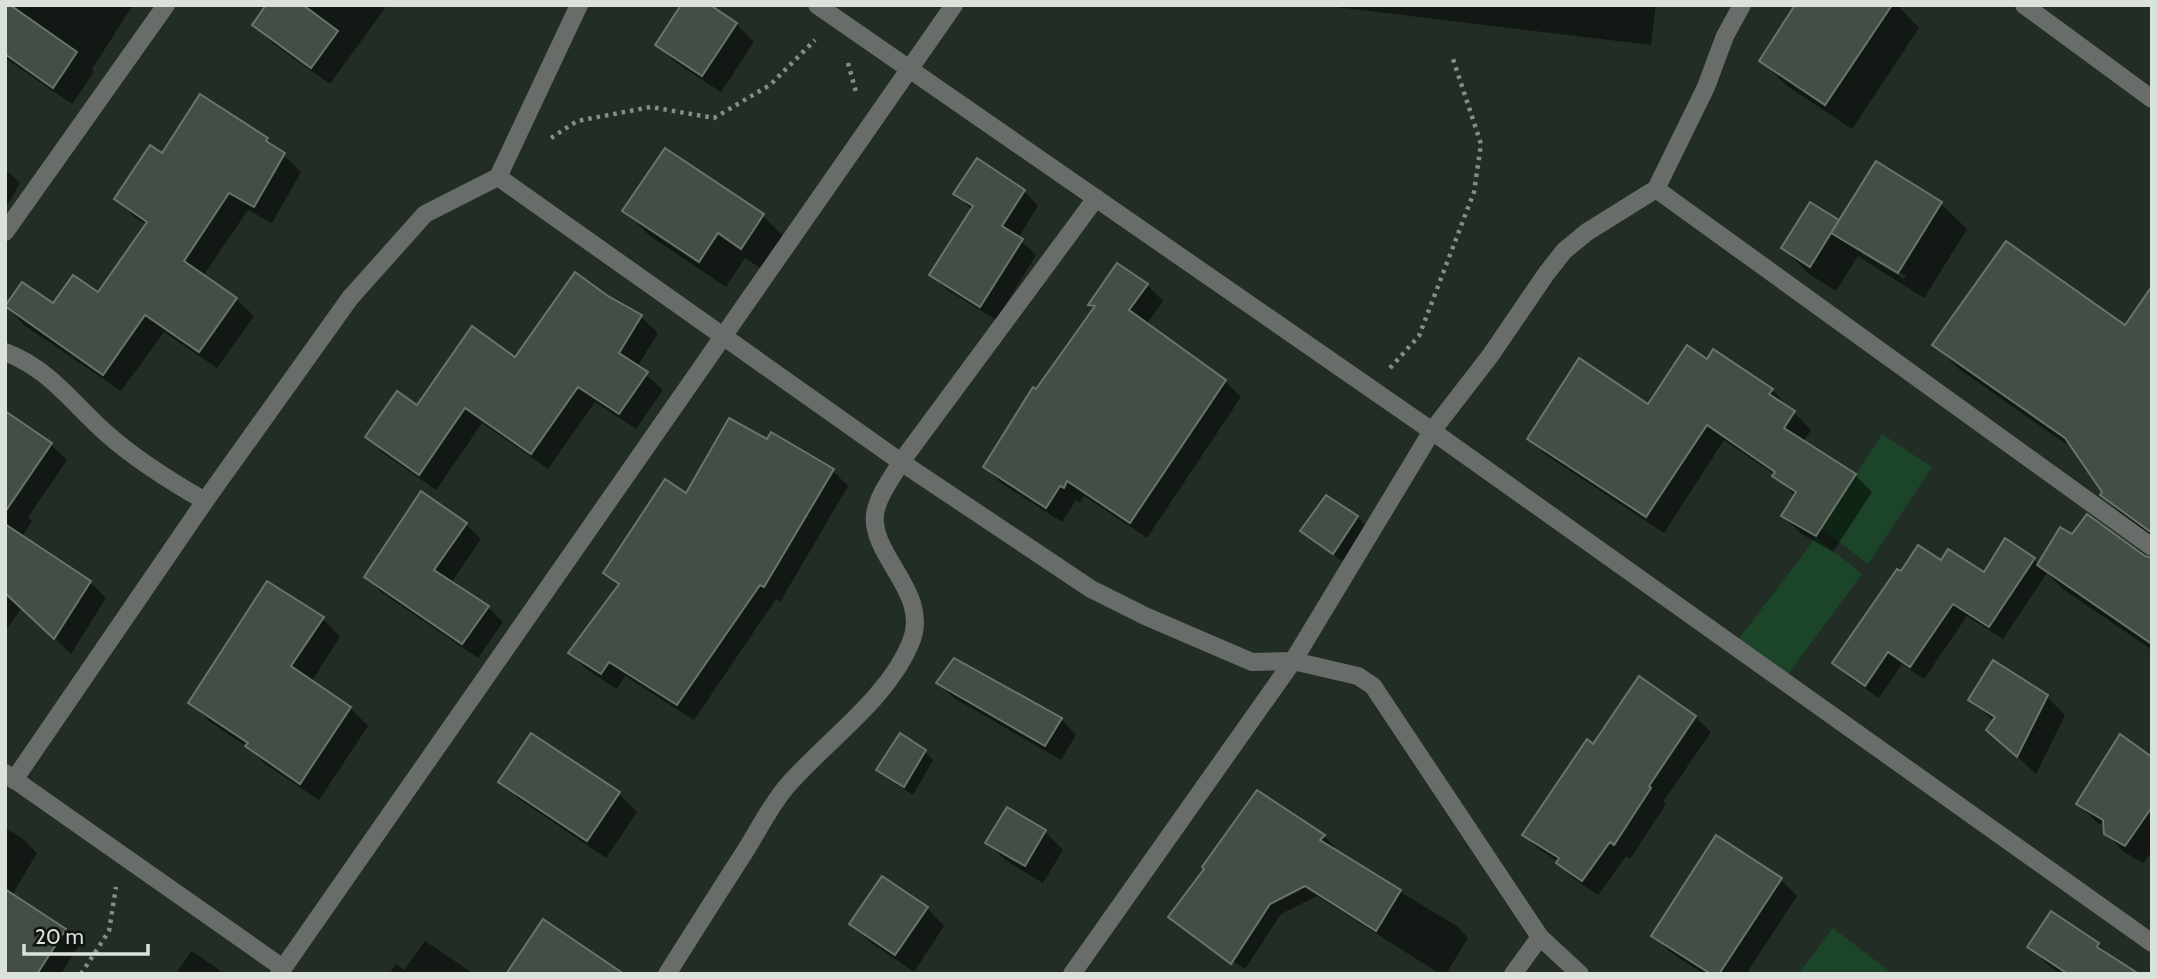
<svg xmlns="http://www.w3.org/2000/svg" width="2157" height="979" font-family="Cabin,sans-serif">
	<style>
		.green { fill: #1c4428 }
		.shadow { fill: #0007; fill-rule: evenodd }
		.building { fill: #434f45; stroke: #68756b; stroke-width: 2 }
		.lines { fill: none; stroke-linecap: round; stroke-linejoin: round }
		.path { stroke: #848d86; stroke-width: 4.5; stroke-dasharray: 3.5 5; stroke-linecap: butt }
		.minor { stroke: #686d69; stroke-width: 18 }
	</style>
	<rect width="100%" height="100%" fill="#222d25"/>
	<g class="green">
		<path d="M 1882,434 L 1932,467 L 1868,564 L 1821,528 Z"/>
		<path d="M 1816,537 L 1862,574 L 1783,681 L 1734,645 Z"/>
		<path d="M 1833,928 L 1893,974 L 1798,974 Z"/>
	</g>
	<g class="shadow">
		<path d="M 5,5 L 133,5 L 92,69 L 94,72 L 72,104 L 5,58 Z"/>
		<path d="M 269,5 L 387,5 L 330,84 L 272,43 L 254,25 Z"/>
		<path d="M 1333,5 L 1656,5 L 1651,45 L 1336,7 Z"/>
		<path d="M 1797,5 L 1897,5 L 1919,28 L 1852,129 L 1787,86 L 1761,61 Z"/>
		<path d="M 736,24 L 754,42 L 721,92 L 675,62 L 657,44 Z"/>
		<path d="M 267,139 L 301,172 L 272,223 L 248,210 L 203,276 L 236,299 L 254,316 L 217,368 L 164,332 L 121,391 L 24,325 L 7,307 L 53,305 L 99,295 L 147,225 L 134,217 L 116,199 L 163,156 Z"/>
		<path d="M 665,150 L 763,216 L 789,242 L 768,273 L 745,258 L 726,287 L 650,236 L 625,211 Z"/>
		<path d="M 5,169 L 20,183 L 5,209 Z"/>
		<path d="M 1024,191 L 1038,206 L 1018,238 L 1036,255 L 996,320 L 946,289 L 932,275 L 972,210 L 955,193 Z"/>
		<path d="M 1941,204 L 1967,229 L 1924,298 L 1858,256 L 1836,291 L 1809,274 L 1783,248 L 1838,222 L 1839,223 ZM 1861,249 L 1906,276 L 1904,279 L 1861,253 Z"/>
		<path d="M 1147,285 L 1163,301 L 1146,325 L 1225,381 L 1241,397 L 1147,538 L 1084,496 L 1080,503 L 1076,500 L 1062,522 L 1001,483 L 985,467 L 1095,309 L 1090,304 Z"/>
		<path d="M 2152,289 L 2152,538 L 2126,519 L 2102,495 L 2104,492 L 2076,451 L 1959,369 L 1934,344 L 2126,327 Z"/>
		<path d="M 607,297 L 641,317 L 658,333 L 637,367 L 663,390 L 636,429 L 595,402 L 548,469 L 482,423 L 436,490 L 383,453 L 367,437 L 417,407 L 515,359 Z"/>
		<path d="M 1707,361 L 1772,390 L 1811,430 L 1803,442 L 1855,475 L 1872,492 L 1833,552 L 1800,533 L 1783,515 L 1795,496 L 1775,475 L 1724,440 L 1664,533 L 1546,455 L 1529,438 L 1649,407 Z"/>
		<path d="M 5,413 L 51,445 L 67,460 L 28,517 L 32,521 L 22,537 L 90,582 L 106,598 L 71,654 L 22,607 L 5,632 Z"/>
		<path d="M 768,441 L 833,471 L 848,486 L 780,602 L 776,599 L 694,720 L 625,676 L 617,689 L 586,669 L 571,653 L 619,587 L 605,573 L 686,495 Z"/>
		<path d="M 1357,517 L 1366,526 L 1342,561 L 1303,531 Z"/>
		<path d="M 466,524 L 481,539 L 451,583 L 488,607 L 503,622 L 478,658 L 381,592 L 366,577 Z"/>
		<path d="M 2073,536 L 2152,559 L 2152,650 L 2063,589 L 2047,573 L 2003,639 L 1967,616 L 1924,679 L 1902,664 L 1879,698 L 1847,676 L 1834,663 L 1901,574 L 1941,563 L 1985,575 L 2034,559 L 2039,565 Z"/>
		<path d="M 323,619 L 340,637 L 311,682 L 350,708 L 368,726 L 319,800 L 265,764 L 249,748 L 209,721 L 191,703 Z"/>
		<path d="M 938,683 L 1061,719 L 1076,735 L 1061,760 L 954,698 Z"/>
		<path d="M 2047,697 L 2065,715 L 2036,774 L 1988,730 L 1994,721 L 1970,699 Z"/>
		<path d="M 1695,717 L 1711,732 L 1663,802 L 1666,804 L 1630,859 L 1626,856 L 1598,895 L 1573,878 L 1559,862 L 1540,850 L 1524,835 Z"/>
		<path d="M 924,751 L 933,760 L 913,795 L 887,778 L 878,770 Z"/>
		<path d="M 2152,759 L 2152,851 L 2143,863 L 2124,852 L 2106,834 L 2106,827 L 2096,822 L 2078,804 Z"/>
		<path d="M 501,781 L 619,794 L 637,812 L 606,858 L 519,799 Z"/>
		<path d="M 1257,793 L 1324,836 L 1335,847 L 1332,850 L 1458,927 L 1468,938 L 1446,974 L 1440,974 L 1317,896 L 1281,914 L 1245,969 L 1223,954 L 1220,957 L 1181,928 L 1170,917 L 1206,869 Z"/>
		<path d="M 1008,809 L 1045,832 L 1063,850 L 1043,883 L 1005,860 L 987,842 Z"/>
		<path d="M 5,828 L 22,838 L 37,853 L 12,895 L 65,931 L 79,945 L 61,974 L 5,974 Z"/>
		<path d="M 1716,838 L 1781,880 L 1797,896 L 1746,974 L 1704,974 L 1670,952 L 1654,936 Z"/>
		<path d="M 927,908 L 944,926 L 914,972 L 869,941 L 851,924 Z"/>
		<path d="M 425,941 L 474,974 L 389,974 L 396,964 L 404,970 Z"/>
		<path d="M 2098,944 L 2114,960 L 2136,974 L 2061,974 L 2047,964 L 2029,946 Z"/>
		<path d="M 191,951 L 217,968 L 223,974 L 176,974 Z"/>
	</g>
	<g class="building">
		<path d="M 5,5 L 10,5 L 77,52 L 53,88 L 5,54 Z"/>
		<path d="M 266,5 L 303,5 L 338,31 L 311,68 L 252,25 Z"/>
		<path d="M 681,5 L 710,5 L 737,23 L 702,76 L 655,45 Z"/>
		<path d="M 1795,5 L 1892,5 L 1825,105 L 1759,61 Z"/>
		<path d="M 200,94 L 268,138 L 266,141 L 285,153 L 254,207 L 229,193 L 184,261 L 237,298 L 199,352 L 145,315 L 103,375 L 5,306 L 22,282 L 53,303 L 73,275 L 98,292 L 147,222 L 114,199 L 150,145 L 162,153 Z"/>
		<path d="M 665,148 L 764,214 L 741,249 L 718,233 L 699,262 L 622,211 Z"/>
		<path d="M 977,158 L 1025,190 L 1002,226 L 1023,239 L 980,307 L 929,275 L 973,206 L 953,194 Z"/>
		<path d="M 1876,161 L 1942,202 L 1898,273 L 1831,233 Z"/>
		<path d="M 1810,202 L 1839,220 L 1810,267 L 1781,248 Z"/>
		<path d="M 2006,241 L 2125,325 L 2152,286 L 2152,533 L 2100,495 L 2102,492 L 2065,438 L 1932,345 Z"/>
		<path d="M 1117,263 L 1148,284 L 1129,310 L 1226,380 L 1130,523 L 1067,481 L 1064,488 L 1060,486 L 1046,508 L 983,467 L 1033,387 L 1036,389 L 1095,306 L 1088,305 Z"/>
		<path d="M 575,272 L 608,296 L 642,315 L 619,353 L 648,372 L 619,414 L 578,387 L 531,454 L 465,408 L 419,475 L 365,437 L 397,391 L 417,405 L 472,326 L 515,357 Z"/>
		<path d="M 1687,345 L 1707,359 L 1713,349 L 1773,389 L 1769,394 L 1795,411 L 1784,428 L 1856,474 L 1816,536 L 1781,516 L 1796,492 L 1772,476 L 1775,472 L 1707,425 L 1646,517 L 1527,439 L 1579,358 L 1648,404 Z"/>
		<path d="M 5,411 L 52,443 L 5,512 Z"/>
		<path d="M 729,418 L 767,439 L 771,432 L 834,469 L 764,587 L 760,585 L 677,705 L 609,662 L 601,674 L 568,653 L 619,584 L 603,573 L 665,479 L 686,493 Z"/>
		<path d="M 421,491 L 467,523 L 434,570 L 489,606 L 462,644 L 364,577 Z"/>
		<path d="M 1326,495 L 1358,516 L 1333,554 L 1300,531 Z"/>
		<path d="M 2087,514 L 2145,556 L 2152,558 L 2152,644 L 2037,565 L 2060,527 L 2072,534 Z"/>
		<path d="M 5,524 L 91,581 L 54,639 L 5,593 Z"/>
		<path d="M 2005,538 L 2035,558 L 1989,627 L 1953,604 L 1910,667 L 1888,652 L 1865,686 L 1832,663 L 1897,569 L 1901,571 L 1918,545 L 1941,560 L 1948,549 L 1984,572 Z"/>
		<path d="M 267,581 L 324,617 L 291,666 L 351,707 L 300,784 L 245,746 L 248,743 L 188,703 Z"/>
		<path d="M 954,658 L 1062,718 L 1045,746 L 936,683 Z"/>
		<path d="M 1993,660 L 2048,695 L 2017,757 L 1986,730 L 1995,717 L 1968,700 Z"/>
		<path d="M 1639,676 L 1696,716 L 1649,786 L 1651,788 L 1614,845 L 1610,842 L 1582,881 L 1556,863 L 1559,858 L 1522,835 L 1587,739 L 1593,744 Z"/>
		<path d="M 531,733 L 620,792 L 587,841 L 498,782 Z"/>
		<path d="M 900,733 L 926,750 L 904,787 L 876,770 Z"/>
		<path d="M 2120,734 L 2152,757 L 2152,807 L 2125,846 L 2104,834 L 2103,820 L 2076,804 Z"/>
		<path d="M 1257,790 L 1325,835 L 1320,840 L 1401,890 L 1376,931 L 1305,886 L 1270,904 L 1231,964 L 1168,917 L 1204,869 L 1202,867 Z"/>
		<path d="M 1007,807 L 1046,830 L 1025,866 L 985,843 Z"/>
		<path d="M 1716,835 L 1782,878 L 1719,974 L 1711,974 L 1651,936 Z"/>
		<path d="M 882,876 L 928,907 L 895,955 L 849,924 Z"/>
		<path d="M 5,889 L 66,929 L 37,974 L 5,974 Z"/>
		<path d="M 2051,911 L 2099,943 L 2097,947 L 2139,974 L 2068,974 L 2027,947 Z"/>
		<path d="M 543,919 L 624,974 L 506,974 Z"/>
	</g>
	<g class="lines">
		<g class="path">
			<path d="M 848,63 L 856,92"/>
			<path d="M 551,138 L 577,121 L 651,107 L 714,118 L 770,85 L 815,40"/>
			<path d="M 1390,368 L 1419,336 L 1474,192 L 1481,144 L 1453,59"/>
			<path d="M 81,974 L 109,931 L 116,887"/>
		</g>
		<g class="minor">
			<path d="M 817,5 L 1432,431 L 2152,943"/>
			<path d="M 2024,5 L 2152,99"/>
			<path d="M 498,177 L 901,462 L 1091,589 L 1145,616 L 1252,662 L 1293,661 L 1358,676 L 1373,686 L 1540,937 L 1580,974"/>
			<path d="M 1656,189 L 2152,547"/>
			<path d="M 5,232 L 166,5"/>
			<path d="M 5,352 C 50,369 72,403 106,433 C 136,460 170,481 205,501"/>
			<path d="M 5,773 L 283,968"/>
			<path d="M 14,780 L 205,501 L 350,298 L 425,214 L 498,177 L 579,5"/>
			<path d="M 279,974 L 954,5"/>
			<path d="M 667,974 C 693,933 718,893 744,853 C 758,831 770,806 787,786 C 826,741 888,699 911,642 C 931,593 870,556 875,514 C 878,495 892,478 901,462 L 1096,198"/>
			<path d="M 1072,974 L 1293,661 L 1432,431 L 1490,356 L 1546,274 L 1564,251 L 1587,232 L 1656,189 L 1706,87 L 1725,36 L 1742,5"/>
			<path d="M 1513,974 L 1540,937"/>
		</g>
	</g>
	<rect width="2157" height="979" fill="none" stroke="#dbe2dc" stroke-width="14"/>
	<path d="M24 944v10h124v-10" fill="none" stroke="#dbe2dc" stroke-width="3.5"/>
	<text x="35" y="944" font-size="21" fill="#dbe2dc" stroke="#0f1410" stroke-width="5" paint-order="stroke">20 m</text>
</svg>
